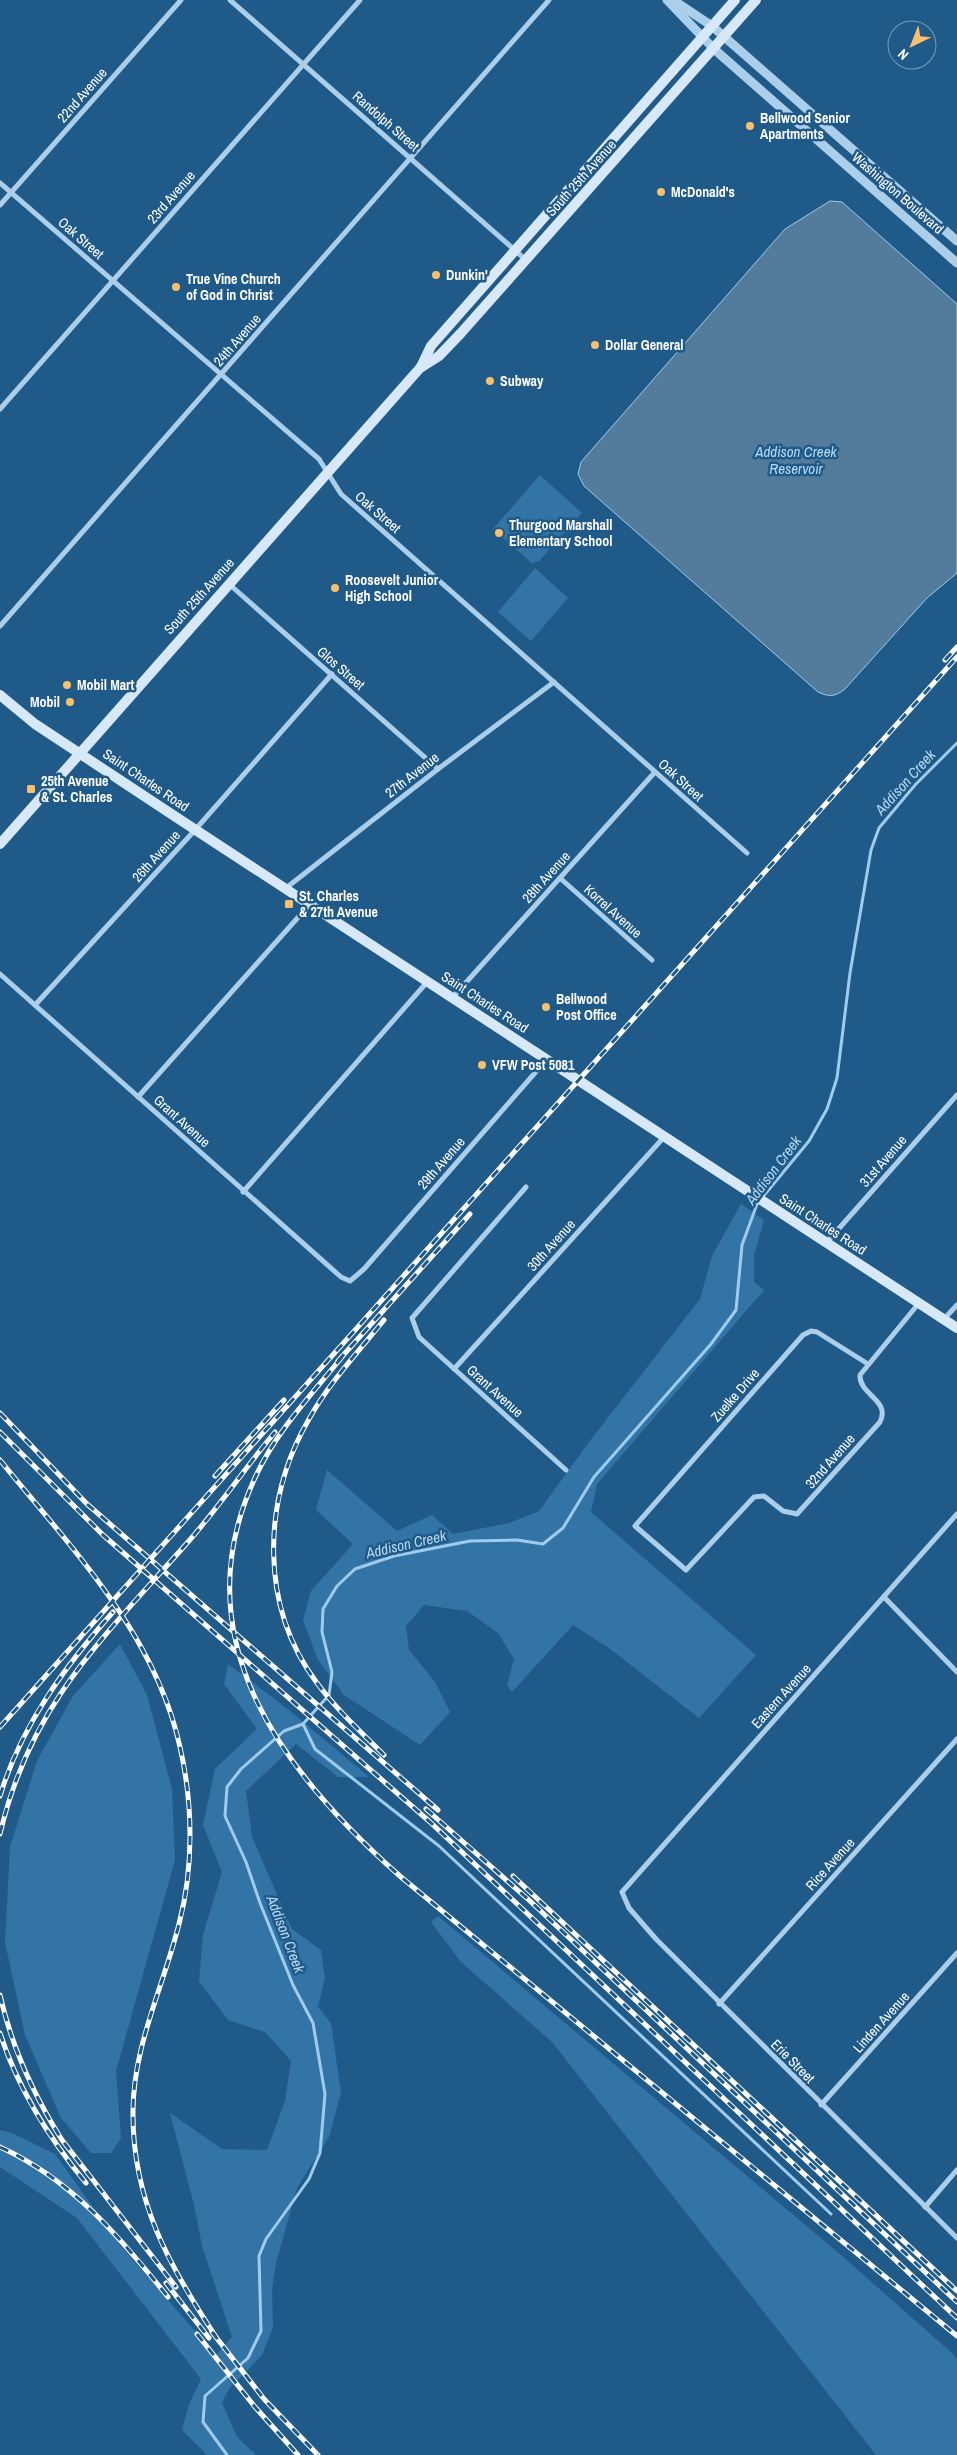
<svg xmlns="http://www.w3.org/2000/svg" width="957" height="2455" font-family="'Archivo Narrow',sans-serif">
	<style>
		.green { fill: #3374a6 }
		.water { fill: #537c9c; stroke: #9fccec }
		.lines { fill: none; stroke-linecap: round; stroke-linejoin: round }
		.stream { stroke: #9fccec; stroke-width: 3 }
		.minor { stroke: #abcfeb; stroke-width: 5 }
		.tertiary { stroke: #abcfeb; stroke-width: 9 }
		.secondary { stroke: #d7e9f8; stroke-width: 10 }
		.rail-casing { stroke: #fff; stroke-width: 5 }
		.rail { stroke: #205a89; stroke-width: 3; stroke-dasharray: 9; stroke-linecap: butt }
		.poi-dot { fill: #f8bf6c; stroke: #205a89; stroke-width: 2 }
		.labels { text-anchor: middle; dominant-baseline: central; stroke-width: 5; stroke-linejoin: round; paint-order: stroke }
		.street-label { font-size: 14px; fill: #fff; stroke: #205a89 }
		.poi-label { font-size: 14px; font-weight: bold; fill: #fff; stroke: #205a89; text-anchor: start }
		.water-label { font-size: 15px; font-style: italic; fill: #b7d9f2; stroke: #205a89 }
	</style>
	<rect width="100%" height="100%" fill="#205a89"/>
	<g class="green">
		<path d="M 540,475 L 582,513 L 538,562 L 536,561 L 533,564 L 493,529 Z"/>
		<path d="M 535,568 L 568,598 L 531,641 L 498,612 Z"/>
		<path d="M 741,1204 L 764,1220 L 754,1256 L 754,1282 L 764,1290 L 597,1484 L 591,1512 L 756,1655 L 699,1718 L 609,1648 L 573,1625 L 512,1692 L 507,1685 L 514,1659 L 498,1633 L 467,1611 L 424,1605 L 406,1626 L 409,1650 L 435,1682 L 450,1712 L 420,1745 L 344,1695 L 318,1660 L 303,1620 L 311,1591 L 353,1544 L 316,1510 L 327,1470 L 397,1531 L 432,1515 L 453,1534 L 509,1523 L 539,1511 L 592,1438 L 700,1299 L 712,1256 Z"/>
		<path d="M 120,1644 L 147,1695 L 172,1789 L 175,1860 L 116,2071 L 121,2138 L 111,2153 L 91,2153 L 61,2118 L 25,2035 L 5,1942 L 10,1847 L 37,1761 L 73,1696 Z"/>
		<path d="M 228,1664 L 289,1710 L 369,1777 L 338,1777 L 296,1744 L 246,1791 L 252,1837 L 292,1929 L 321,1950 L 325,1978 L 318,2007 L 331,2023 L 341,2093 L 329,2137 L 297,2188 L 276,2263 L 272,2290 L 273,2327 L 262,2355 L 229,2389 L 222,2403 L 237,2437 L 256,2455 L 207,2455 L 182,2430 L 189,2404 L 201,2379 L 77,2218 L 0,2167 L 0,2130 L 12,2133 L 55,2154 L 120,2245 L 216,2355 L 232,2337 L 202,2246 L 194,2205 L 170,2113 L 222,2149 L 267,2150 L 285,2101 L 291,2061 L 265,2032 L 228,2020 L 199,1981 L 203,1935 L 222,1872 L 203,1825 L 215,1769 L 257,1729 L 224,1684 Z"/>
		<path d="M 438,1916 L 841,2255 L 953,2354 L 957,2359 L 957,2455 L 876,2455 L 552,2042 L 461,1962 L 431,1922 Z"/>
	</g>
	<path class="water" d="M 830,201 L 842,202 L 957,304 L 957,573 L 927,598 L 845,689 C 835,697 829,697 818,692 L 584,486 L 578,474 L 581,462 L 785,229 Z"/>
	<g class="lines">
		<g class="stream">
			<path d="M 303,1724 L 315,1749 L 439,1846 L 831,2214"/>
			<path d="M 227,2455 L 203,2422 L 205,2396 L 248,2358 L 261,2331 L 259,2256 L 266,2239 L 309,2179 L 320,2153 L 325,2094 L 313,2023 L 293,1985 L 260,1903 L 246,1862 L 225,1816 L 227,1787 L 241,1769 L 284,1731 L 303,1724 L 329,1695 L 332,1672 L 322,1632 L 323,1609 L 337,1586 L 355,1569 L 394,1556 L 470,1541 L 517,1540 L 543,1544 L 563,1528 L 594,1477 L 711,1344 L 736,1310 L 742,1245 L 757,1204 L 809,1141 L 827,1109 L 837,1078 L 850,973 L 871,850 L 879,828 L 915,785 L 957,743"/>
		</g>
		<g class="minor">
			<path d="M 230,0 L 526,260"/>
			<path d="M 0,183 L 319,459 L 341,494 L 747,853"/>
			<path d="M 0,205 L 181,0"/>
			<path d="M 0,409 L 360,0"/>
			<path d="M 229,584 L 438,769"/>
			<path d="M 0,626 L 549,0"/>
			<path d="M 560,878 L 652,960"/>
			<path d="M 286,888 L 438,769 L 554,682"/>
			<path d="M 0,974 L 341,1277 L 350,1281 L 364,1269 L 547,1059"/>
			<path d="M 453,997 L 655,772"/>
			<path d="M 35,1005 L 195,830 L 332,674"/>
			<path d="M 138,1097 L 310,904"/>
			<path d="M 526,1187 L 412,1318 L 419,1337 L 566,1470"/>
			<path d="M 243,1192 L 428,981"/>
			<path d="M 827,1242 L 957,1095"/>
			<path d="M 944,1319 L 957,1305"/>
			<path d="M 868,1364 L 817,1332 L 811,1331 L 803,1335 L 635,1526 L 686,1570 L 754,1497 L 764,1496 L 783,1511 L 797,1514 L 880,1422 C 891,1400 859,1395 860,1375 L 919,1303"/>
			<path d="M 454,1369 L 665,1136"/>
			<path d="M 957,1514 L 622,1892 L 629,1908 L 656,1939 L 957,2238"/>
			<path d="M 884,1597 L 957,1672"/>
			<path d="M 719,2004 L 957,1739"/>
			<path d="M 821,2105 L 957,1953"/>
			<path d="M 925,2207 L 957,2170"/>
		</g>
		<g class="tertiary">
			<path d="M 667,0 L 714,49 L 957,263"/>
			<path d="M 673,0 L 712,26 L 957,241"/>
		</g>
		<g class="secondary">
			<path d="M 421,367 L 431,346 L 735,0"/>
			<path d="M 0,695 L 35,724 L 182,821 L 957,1328"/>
			<path d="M 0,844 L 420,368 L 439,356 L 461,333 L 756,0"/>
		</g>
		<g class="rail-casing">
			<g id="rail">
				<path d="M 945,660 L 957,647"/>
				<path d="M 342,1357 C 311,1395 274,1434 254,1480 C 181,1641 284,1774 401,1877 L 957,2336"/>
				<path d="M 338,1361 L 470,1214"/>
				<path d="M 0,1413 L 87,1504 L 438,1810"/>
				<path d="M 0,1432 L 103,1535 L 430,1822 L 957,2318"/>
				<path d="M 0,1460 C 71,1548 155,1633 180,1747 C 193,1804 194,1867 179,1924 C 163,1988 132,2048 133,2115 C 133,2202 170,2267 216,2337"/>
				<path d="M 215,1476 L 284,1400"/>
				<path d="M 0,1727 L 957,657"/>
				<path d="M 384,1755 C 361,1732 336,1709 317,1683 C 259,1606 262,1500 309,1419 C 329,1383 358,1352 384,1320"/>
				<path d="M 0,1796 C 21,1726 65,1666 113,1612"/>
				<path d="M 426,1809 L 530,1901 L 957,2302"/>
				<path d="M 0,1834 C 30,1704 104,1637 188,1542 C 219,1507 245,1468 275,1432"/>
				<path d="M 513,1876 L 957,2291"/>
				<path d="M 0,1995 C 12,2048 33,2094 62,2140 L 176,2287"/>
				<path d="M 0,2033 C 18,2089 49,2138 86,2183"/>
				<path d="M 0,2147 C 72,2180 119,2236 168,2297"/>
				<path d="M 166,2283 L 209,2338"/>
				<path d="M 212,2332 L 264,2399 L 318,2455"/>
				<path d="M 197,2334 L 255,2407 L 298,2455"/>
			</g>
		</g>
		<use href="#rail" class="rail"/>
	</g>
	<g class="poi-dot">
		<circle cx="750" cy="126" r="5"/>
		<circle cx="661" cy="192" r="5"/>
		<circle cx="436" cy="275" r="5"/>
		<circle cx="176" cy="287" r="5"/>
		<circle cx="595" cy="345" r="5"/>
		<circle cx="490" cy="381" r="5"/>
		<circle cx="499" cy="533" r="5"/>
		<circle cx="335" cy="588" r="5"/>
		<circle cx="67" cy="685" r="5"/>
		<circle cx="70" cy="702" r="5"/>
		<rect x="26" y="784" width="10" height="10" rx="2.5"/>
		<rect x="284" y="899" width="10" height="10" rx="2.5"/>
		<circle cx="546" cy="1007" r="5"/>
		<circle cx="482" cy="1065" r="5"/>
	</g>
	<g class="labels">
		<g class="street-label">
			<text transform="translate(82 95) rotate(-49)">22nd Avenue</text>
			<text transform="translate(386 121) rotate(41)">Randolph Street</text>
			<text transform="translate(581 178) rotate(-48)">South 25th Avenue</text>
			<text transform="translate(898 193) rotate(41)">Washington Boulevard</text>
			<text transform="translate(171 197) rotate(-49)">23rd Avenue</text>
			<text transform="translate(81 238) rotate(41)">Oak Street</text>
			<text transform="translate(237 340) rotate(-49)">24th Avenue</text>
			<text transform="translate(378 512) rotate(41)">Oak Street</text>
			<text transform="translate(199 596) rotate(-48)">South 25th Avenue</text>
			<text transform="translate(341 668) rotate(41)">Glos Street</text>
			<text transform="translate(412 775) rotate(-38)">27th Avenue</text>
			<text transform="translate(146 780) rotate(34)">Saint Charles Road</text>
			<text transform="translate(681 780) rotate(42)">Oak Street</text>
			<text transform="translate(156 856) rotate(-48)">26th Avenue</text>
			<text transform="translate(546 877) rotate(-48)">28th Avenue</text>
			<text transform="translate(613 911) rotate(42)">Korrel Avenue</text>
			<text transform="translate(485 1002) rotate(33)">Saint Charles Road</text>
			<text transform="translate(182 1121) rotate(42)">Grant Avenue</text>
			<text transform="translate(883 1161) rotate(-49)">31st Avenue</text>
			<text transform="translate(441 1163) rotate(-49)">29th Avenue</text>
			<text transform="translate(823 1224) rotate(33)">Saint Charles Road</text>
			<text transform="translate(551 1245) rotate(-48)">30th Avenue</text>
			<text transform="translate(495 1391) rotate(42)">Grant Avenue</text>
			<text transform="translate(735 1395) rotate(-49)">Zuelke Drive</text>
			<text transform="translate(830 1461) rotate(-49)">32nd Avenue</text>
			<text transform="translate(781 1696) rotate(-48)">Eastern Avenue</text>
			<text transform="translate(830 1864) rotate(-48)">Rice Avenue</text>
			<text transform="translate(881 2022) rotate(-48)">Linden Avenue</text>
			<text transform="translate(793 2061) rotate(45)">Erie Street</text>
		</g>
		<g class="poi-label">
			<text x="760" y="118">Bellwood Senior<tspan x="760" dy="16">Apartments</tspan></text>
			<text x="671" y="192">McDonald's</text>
			<text x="446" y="275">Dunkin'</text>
			<text x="186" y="279">True Vine Church<tspan x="186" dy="16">of God in Christ</tspan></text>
			<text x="605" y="345">Dollar General</text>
			<text x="500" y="381">Subway</text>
			<text x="509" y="525">Thurgood Marshall<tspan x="509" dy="16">Elementary School</tspan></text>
			<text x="345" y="580">Roosevelt Junior<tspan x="345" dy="16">High School</tspan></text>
			<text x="77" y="685">Mobil Mart</text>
			<text x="60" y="702" text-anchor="end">Mobil</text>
			<text x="41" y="781">25th Avenue<tspan x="41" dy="16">&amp; St. Charles</tspan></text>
			<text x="299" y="896">St. Charles<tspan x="299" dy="16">&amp; 27th Avenue</tspan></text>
			<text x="556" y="999">Bellwood<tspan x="556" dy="16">Post Office</tspan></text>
			<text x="492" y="1065">VFW Post 5081</text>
		</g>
		<g class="water-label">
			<text x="796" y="451">Addison Creek<tspan x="796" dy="17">Reservoir</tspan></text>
			<text transform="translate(905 782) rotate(-48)">Addison Creek</text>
			<text transform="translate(773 1170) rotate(-53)">Addison Creek</text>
			<text transform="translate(406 1544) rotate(-13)">Addison Creek</text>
			<text transform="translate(286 1934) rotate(69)">Addison Creek</text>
		</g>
	</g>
	<g transform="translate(912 45) rotate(223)"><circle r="24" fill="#205a89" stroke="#799cb8"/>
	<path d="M0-4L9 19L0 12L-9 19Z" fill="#f8bf6c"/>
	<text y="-8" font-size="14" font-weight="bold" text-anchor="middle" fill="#ffffff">N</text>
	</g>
</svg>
